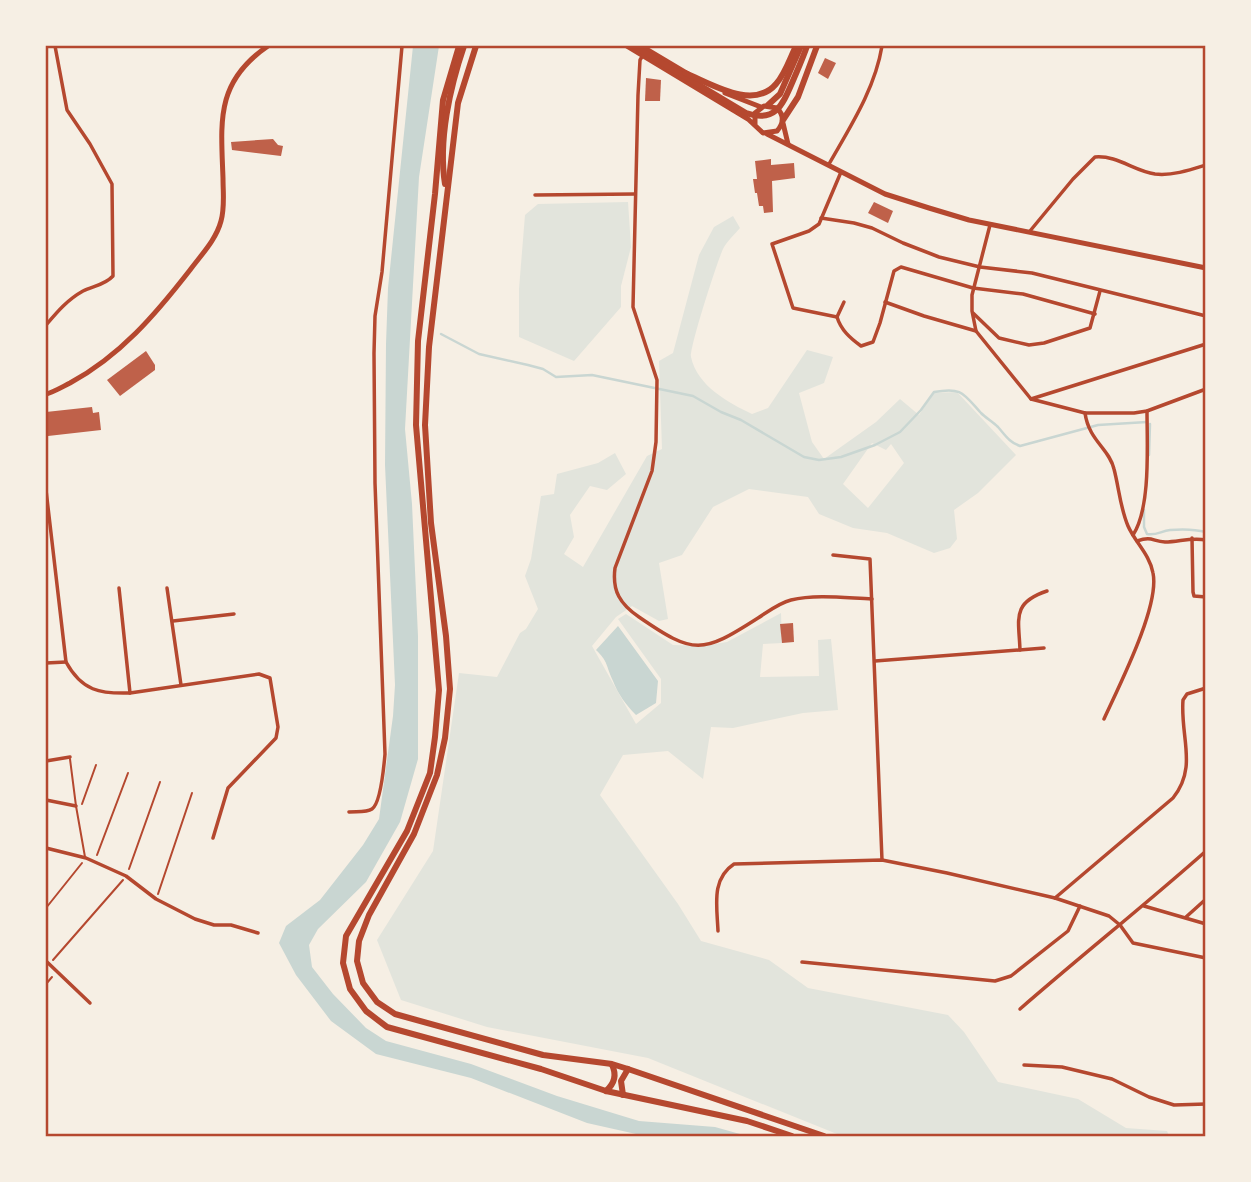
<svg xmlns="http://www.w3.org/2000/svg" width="1251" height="1182" font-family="'Libre Baskerville',serif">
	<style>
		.green { fill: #e2e4dc; fill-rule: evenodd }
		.water { fill: #c9d6d2 }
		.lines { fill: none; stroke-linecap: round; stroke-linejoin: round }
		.stream { stroke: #c9d6d2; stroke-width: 2.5 }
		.building { fill: #bf614a }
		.path { stroke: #b5482f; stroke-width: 2 }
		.service { stroke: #b5482f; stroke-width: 2 }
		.minor { stroke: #b5482f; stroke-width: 3.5 }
		.secondary { stroke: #b5482f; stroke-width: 5 }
		.primary { stroke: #b5482f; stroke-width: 6 }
		.neatline { fill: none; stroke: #b5482f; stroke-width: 2.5 }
	</style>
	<rect width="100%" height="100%" fill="#f6efe4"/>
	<g class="green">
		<path d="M 628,202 L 631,247 L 621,286 L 621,307 L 574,361 L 519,337 L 519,289 L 525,215 L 538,204 Z"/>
		<path d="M 733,216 L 740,228 C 735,234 727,241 723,249 C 717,262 690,346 691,357 C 697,386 729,403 752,414 L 768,408 L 807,350 L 833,357 L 824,383 L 799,393 L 812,442 L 824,459 L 876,422 L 900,399 L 919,415 L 934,393 L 957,392 L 1016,455 L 978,493 L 954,510 L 957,539 L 950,548 L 934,553 L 887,533 L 853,528 L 819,514 L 808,497 L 749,489 L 713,507 L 682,555 L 659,563 L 668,619 L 659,621 L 632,606 L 616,617 L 592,646 L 636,724 L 661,703 L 661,679 L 618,619 L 626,614 L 673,645 L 703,646 L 727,642 L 781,613 L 782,643 L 763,644 L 760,677 L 819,676 L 818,640 L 831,639 L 838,710 L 803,713 L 733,728 L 711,727 L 703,779 L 668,751 L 623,755 L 600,795 L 678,904 L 701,941 L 769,960 L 808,988 L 948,1015 L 964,1032 L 998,1082 L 1078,1099 L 1126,1128 L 1167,1131 L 1169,1136 L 842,1136 L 648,1058 L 487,1027 L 401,1000 L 377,940 L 433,851 L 459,673 L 497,677 L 520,633 L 526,629 L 538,609 L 525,576 L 531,559 L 541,496 L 554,494 L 557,474 L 598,463 L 615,453 L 626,474 L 607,490 L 590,486 L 570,515 L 574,537 L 564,554 L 583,567 L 647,456 L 662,449 L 659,361 L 673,353 L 699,255 L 714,227 ZM 872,443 L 886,450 L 891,444 L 904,463 L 868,508 L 843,484 Z"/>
	</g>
	<g class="water">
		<path d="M 413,46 L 439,46 L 419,177 L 405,429 L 412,504 L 418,636 L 418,759 L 400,822 L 366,882 L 318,929 L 309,945 L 312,967 L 333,994 L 366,1028 L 386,1041 L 471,1064 L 557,1096 L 639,1121 L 715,1127 L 747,1136 L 645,1136 L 587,1123 L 471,1078 L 376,1054 L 331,1021 L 296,975 L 279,943 L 286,926 L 320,900 L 363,845 L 379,819 L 393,716 L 395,685 L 385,465 L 386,344 L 388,288 Z"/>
		<path d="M 618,626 L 658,681 L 656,703 L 636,715 C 626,705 618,694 613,681 C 606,666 608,661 596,650 Z"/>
	</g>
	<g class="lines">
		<g class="stream">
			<path d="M 441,334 L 479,354 L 528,365 L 543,369 L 556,377 L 592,375 L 693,396 L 721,412 L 741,420 L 804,457 L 819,460 L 841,457 L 875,445 L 900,432 L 921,410 L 934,392 C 962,387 963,393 981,413 C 986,418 993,422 998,427 C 1006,436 1009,442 1020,446 L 1098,425 L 1147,422"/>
			<path d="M 1149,455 L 1150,424"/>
			<path d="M 1144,510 L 1144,527 L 1147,534 C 1156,536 1161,531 1170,530 C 1182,529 1194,529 1206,532"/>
		</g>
	</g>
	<g class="building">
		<path d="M 825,58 L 836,63 L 828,79 L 818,73 Z"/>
		<path d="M 646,78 L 661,80 L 660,101 L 645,101 Z"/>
		<path d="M 273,139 L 278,145 L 283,146 L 281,156 L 232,150 L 231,142 Z"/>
		<path d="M 771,159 L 771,165 L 794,163 L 795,178 L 772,181 L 773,212 L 764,213 L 763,206 L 759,206 L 757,193 L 755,193 L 753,179 L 757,179 L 755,161 Z"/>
		<path d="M 874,202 L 893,211 L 888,223 L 868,213 Z"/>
		<path d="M 146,351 L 155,365 L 155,370 L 120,396 L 107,380 Z"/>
		<path d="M 92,407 L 93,413 L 99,412 L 101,430 L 48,436 L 46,412 Z"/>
		<path d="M 793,623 L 794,642 L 782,643 L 780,624 Z"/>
	</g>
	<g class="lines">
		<g class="path">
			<path d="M 82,804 L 96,765"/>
			<path d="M 97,855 L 128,773"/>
			<path d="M 129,869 L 160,782"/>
			<path d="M 158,894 L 192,793"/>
			<path d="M 46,908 L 82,863"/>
			<path d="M 53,960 L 123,880"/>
			<path d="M 46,984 L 52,977"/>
		</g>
		<path class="service" d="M 70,759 L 76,806 L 85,857"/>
		<g class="minor">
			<path d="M 643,55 L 640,60 L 638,95 L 633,307 L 657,380 L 656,442 L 652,471 L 615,568 C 612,591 620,604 639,617 C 694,655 702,654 758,618 C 769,611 779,603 791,600 C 816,594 846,598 872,599"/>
			<path d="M 829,164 C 850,127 875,89 882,46"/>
			<path d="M 535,195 L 635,194"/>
			<path d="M 821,218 L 854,223 L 872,228 L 903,243 L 939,257 L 980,267 L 1032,273 L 1206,316"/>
			<path d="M 990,225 L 972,295 L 972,311 L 976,331 L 1031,399 L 1085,413 L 1134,413 L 1147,411 L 1206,389"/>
			<path d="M 1030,231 L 1073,179 L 1095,157 C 1117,155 1134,171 1155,174 C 1172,176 1190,170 1206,165"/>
			<path d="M 885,302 L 924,316 L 976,331"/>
			<path d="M 973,313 L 999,338 L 1029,345 L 1044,343 L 1090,328 L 1100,291"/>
			<path d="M 837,317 C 841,330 850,338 861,346 L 873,342 L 880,323 L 894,271 L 901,267 L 973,288 L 1023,294 L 1095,314"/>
			<path d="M 837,317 L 793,308 L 772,244 L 809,231 L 819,224 L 841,172"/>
			<path d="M 837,317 L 844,302"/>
			<path d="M 46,325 C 57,312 67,300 83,291 C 93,286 105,285 113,276 L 112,184 L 90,144 L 67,110 L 55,46"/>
			<path d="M 1031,399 L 1206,344"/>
			<path d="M 1085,413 C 1089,441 1109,448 1114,469 C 1119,488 1120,507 1128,526 C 1135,542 1150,555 1153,573 C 1160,606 1119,686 1104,719"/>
			<path d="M 46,490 L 66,662 C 82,691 100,694 130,693 L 259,674 L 270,678 L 278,727 L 276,738 L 228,788 L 213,838"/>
			<path d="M 1133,535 C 1151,508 1147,444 1147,411"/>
			<path d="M 1192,538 L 1193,592 L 1194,596 L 1206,597"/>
			<path d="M 1137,541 C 1152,536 1152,541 1165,542 C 1179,542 1191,537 1206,540"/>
			<path d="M 833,555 L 870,559 L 882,860"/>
			<path d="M 119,588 L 130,693"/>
			<path d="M 167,588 L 181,685"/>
			<path d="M 173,621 L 234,614"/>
			<path d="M 1020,650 C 1019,619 1011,603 1047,591"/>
			<path d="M 875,661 L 1044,648"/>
			<path d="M 46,663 L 66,662"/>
			<path d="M 46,761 L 70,757"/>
			<path d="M 46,800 L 76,806"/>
			<path d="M 349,812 C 355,811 366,813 372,809 C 381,803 384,765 385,754 L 375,483 L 374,353 L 375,316 L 382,272 L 402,46"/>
			<path d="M 46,848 L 86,858 L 126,876 L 156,899 L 195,919 L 214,925 L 231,925 L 258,933"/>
			<path d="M 1055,898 L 1173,798 C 1198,767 1180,737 1183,700 L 1187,694 L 1206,688"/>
			<path d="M 1144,906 L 1206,924"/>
			<path d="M 1186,917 L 1206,899"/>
			<path d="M 718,931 C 717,906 711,879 734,864 L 882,860 L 947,873 L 1055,898 L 1109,916 L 1120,925 L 1133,943 L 1206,958"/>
			<path d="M 46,961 L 90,1003"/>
			<path d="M 802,962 L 995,981 L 1011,976 L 1068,931 L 1080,906"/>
			<path d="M 1020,1009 C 1082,955 1145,905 1206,851"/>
			<path d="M 1024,1065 L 1062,1067 L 1112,1079 L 1149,1097 L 1174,1105 L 1206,1104"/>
		</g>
		<g class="secondary">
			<path d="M 627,46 L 748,119 L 763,133 L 777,131 C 784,123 784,115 777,108 L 764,106 L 755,113 L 755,125"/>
			<path d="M 641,46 L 688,74"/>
			<path d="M 725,93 L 761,107"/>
			<path d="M 783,123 L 788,144"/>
			<path d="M 767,134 L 885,194 L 929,208 L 969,220 L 1206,268"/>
			<path d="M 46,394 C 54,392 62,387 70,383 C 120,356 155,315 190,270 C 201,255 216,240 221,221 C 225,207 223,193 223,178 C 221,122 215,82 268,46"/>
		</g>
		<g class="primary">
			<path d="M 459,46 L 443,100 L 435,194 L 418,341 L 416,425 L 439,690 L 435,737 L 430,773 L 407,831 L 346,936 L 343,963 L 350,989 L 366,1011 L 387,1027 L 541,1069 L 606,1091 L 747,1121 L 792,1136"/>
			<path d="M 476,46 L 458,103 L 429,347 L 425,425 L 431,523 L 446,636 L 450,689 L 445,738 L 437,775 L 414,834 L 369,915 L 359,941 L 357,961 L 363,983 L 377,1002 L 395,1014 L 543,1055 L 612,1064 L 628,1069 L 824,1136"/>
			<path d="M 634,46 L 746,113 C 775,123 782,106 792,83 C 797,71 803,58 807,46"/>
			<path d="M 685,73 C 710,83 753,111 776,84 C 785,74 790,58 796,46"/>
			<path d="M 768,105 L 780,94 L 801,46"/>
			<path d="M 783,120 L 798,97 L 817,46"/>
			<path d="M 445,184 C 438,141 450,87 464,46"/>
			<path d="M 606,1091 C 614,1084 617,1075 612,1065"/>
			<path d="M 623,1095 L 621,1081 L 628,1069"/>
		</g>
	</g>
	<rect width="1251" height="1182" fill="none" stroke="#f6efe4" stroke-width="94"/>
	<rect x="47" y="47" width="1157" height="1088" class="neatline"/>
</svg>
